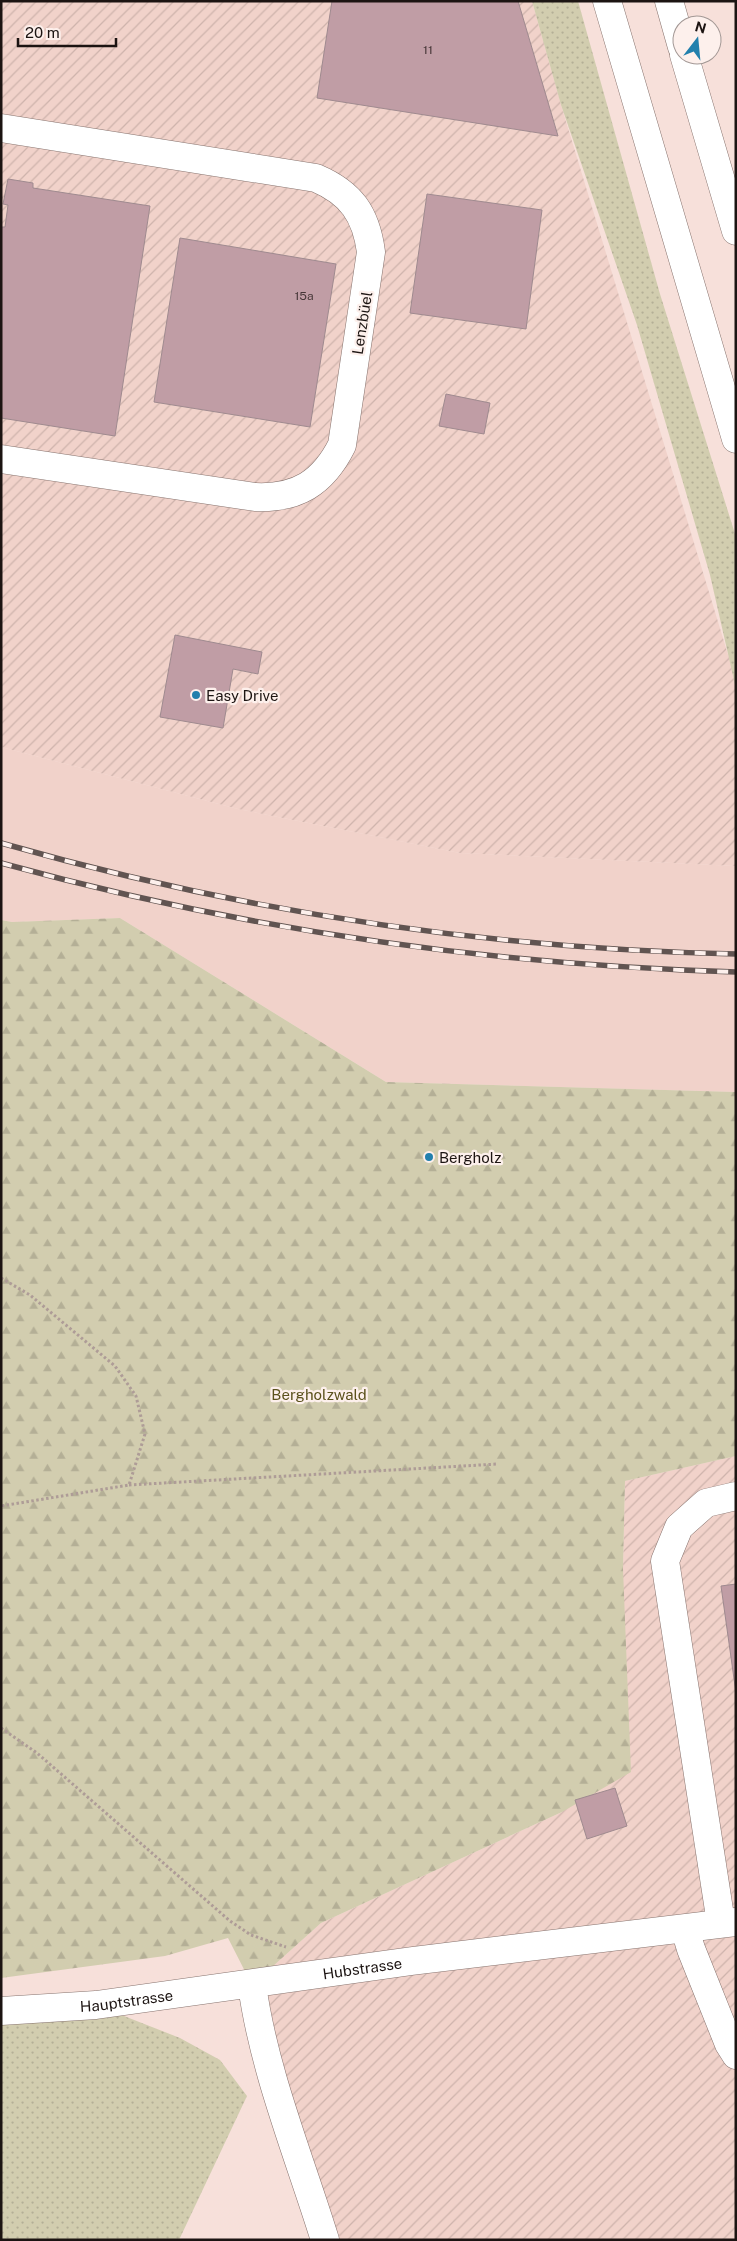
<svg xmlns="http://www.w3.org/2000/svg" width="737" height="2241" font-family="'Public Sans',sans-serif">
	<style>
		.built { fill: #f1d2ca }
		.industrial { fill: url(#industrial-furrows) }
		.grass { fill: url(#grass-dots) }
		.forest { fill: url(#forest-firs) }
		.building { fill: #c09da5; stroke: #9f8a8f }
		.lines { fill: none; stroke-linecap: round; stroke-linejoin: round }
		.minor-casing { stroke: #87736e; stroke-width: 29 }
		.highway-casing { stroke: #87736e; stroke-width: 29 }
		.path { stroke: #ae9c97; stroke-width: 3; stroke-dasharray: 2.5 2.5; stroke-linecap: butt }
		.minor { stroke: #fff; stroke-width: 28 }
		.highway { stroke: #fff; stroke-width: 28 }
		.rail-casing { stroke: #615451; stroke-width: 5.5 }
		.rail { stroke: #fdf0ec; stroke-width: 4; stroke-dasharray: 11; stroke-linecap: butt }
		.poi-dot { fill: #2280ad; stroke: #fdf0ec; stroke-width: 2 }
		.labels { text-anchor: middle; dominant-baseline: central; stroke-width: 4.5; stroke-linejoin: round; paint-order: stroke }
		.number-label { font-size: 12px; fill: #453637 }
		.street-label { font-size: 15px; fill: #1c1412; stroke: #fdf0ec }
		.poi-label { font-size: 15px; fill: #1c1412; stroke: #fdf0ec; text-anchor: start }
		.park-label { font-size: 15px; fill: #5b511c; stroke: #fdf0ec }
	</style>
	<defs>
		<pattern id="industrial-furrows" width="10" height="10" patternUnits="userSpaceOnUse" patternTransform="scale(1.25)"><rect width="10" height="10" fill="#f1d2ca"/><path d="M-1 1l2-2M0 10L10 0M9 11l2-2" fill="none" stroke="#ceb3ac"/></pattern>
		<pattern id="grass-dots" width="8" height="8" patternUnits="userSpaceOnUse" patternTransform="scale(1.25)"><rect width="8" height="8" fill="#d2cdaf"/><path d="M2 2h.1M6 6h.1" fill="none" stroke="#b4af96" stroke-width="1.8" stroke-linecap="round"/></pattern>
		<pattern id="forest-firs" width="22" height="20" patternUnits="userSpaceOnUse" patternTransform="scale(1.25)"><rect width="22" height="20" fill="#d2cdaf"/><path d="M5 1l3.5 6h-7zM16 11l3.5 6h-7z" fill="#b4af96"/></pattern>
	</defs>
	<rect width="100%" height="100%" fill="#f7e0da"/>
	<path class="built" d="M 1,747 L 238,809 L 460,853 L 736,866 L 736,1092 L 386,1082 L 120,918 L 12,922 L 1,920 Z"/>
	<g class="industrial">
		<path d="M 1,1 L 532,1 L 561,105 L 736,681 L 736,866 L 460,853 L 238,809 L 1,747 Z"/>
		<path d="M 736,1456 L 736,2240 L 325,2240 L 252,1985 L 321,1923 L 562,1812 L 623,1569 L 625,1481 Z"/>
	</g>
	<g class="grass">
		<path d="M 532,1 L 578,1 L 660,294 L 736,537 L 736,689 L 710,575 L 637,325 L 561,105 Z"/>
		<path d="M 96,2005 L 180,2038 L 220,2060 L 247,2096 L 179,2240 L 1,2240 L 1,2011 Z"/>
	</g>
	<path class="forest" d="M 120,918 L 386,1082 L 736,1092 L 736,1456 L 625,1481 L 623,1569 L 631,1772 L 562,1812 L 321,1923 L 252,1985 L 228,1938 L 165,1956 L 1,1978 L 1,920 L 12,922 Z"/>
	<g class="building">
		<path d="M 332,1 L 518,1 L 558,136 L 317,98 Z"/>
		<path d="M 8,179 L 33,183 L 33,188 L 150,206 L 115,436 L 1,418 L 1,234 L 2,227 L 5,227 L 8,205 L 3,204 Z"/>
		<path d="M 427,194 L 542,210 L 526,329 L 410,313 Z"/>
		<path d="M 180,238 L 336,264 L 310,427 L 154,402 Z"/>
		<path d="M 446,394 L 490,403 L 484,434 L 439,426 Z"/>
		<path d="M 175,635 L 262,652 L 258,674 L 233,669 L 223,728 L 160,717 Z"/>
		<path d="M 736,1584 L 736,1693 L 721,1586 Z"/>
		<path d="M 615,1788 L 627,1826 L 587,1839 L 575,1800 Z"/>
	</g>
	<g class="lines">
		<g class="minor-casing">
			<g id="minor">
				<path d="M 1,128 L 316,178 C 351,193 366,214 371,252 L 342,445 C 323,483 297,499 255,497 L 1,459"/>
				<path d="M 721,1923 L 665,1561 L 679,1527 L 706,1503 L 736,1496"/>
				<path d="M 685,1929 L 691,1949 L 729,2044 L 736,2055"/>
				<path d="M 252,1985 C 264,2072 299,2156 325,2240"/>
				<path id="s1" d="M 1,2011 L 96,2005 L 412,1961 L 736,1922"/>
			</g>
		</g>
		<g class="highway-casing">
			<g id="highway">
				<path d="M 607,1 L 736,439"/>
				<path d="M 669,1 L 682,47"/>
				<path d="M 684,55 L 736,231"/>
			</g>
		</g>
		<g class="path">
			<path d="M 1,1278 L 30,1295 L 115,1366 L 136,1396 L 145,1434 L 129,1485 L 1,1506"/>
			<path d="M 129,1485 L 498,1464"/>
			<path d="M 1,1728 L 37,1753 L 230,1921 L 251,1935 L 286,1947"/>
		</g>
		<use href="#minor" class="minor"/>
		<use href="#highway" class="highway"/>
		<g class="rail-casing">
			<g id="rail">
				<path d="M 1,843 C 240,911 488,949 736,954"/>
				<path d="M 1,863 C 242,929 486,965 736,972"/>
			</g>
		</g>
		<use href="#rail" class="rail"/>
	</g>
	<g class="poi-dot">
		<circle cx="196" cy="695" r="5"/>
		<circle cx="429" cy="1157" r="5"/>
	</g>
	<g class="labels">
		<g class="number-label">
			<text x="428" y="50">11</text>
			<text x="304" y="296">15a</text>
		</g>
		<g class="street-label">
			<text transform="translate(362 323) rotate(-81)">Lenzbüel</text>
			<text stroke="none"><textPath href="#s1" startOffset="364">Hubstrasse</textPath></text>
			<text stroke="none"><textPath href="#s1" startOffset="126">Hauptstrasse</textPath></text>
		</g>
		<g class="poi-label">
			<text x="206" y="695">Easy Drive</text>
			<text x="439" y="1157">Bergholz</text>
		</g>
		<g class="park-label">
			<text x="319" y="1394">Bergholzwald</text>
		</g>
	</g>
	<rect width="737" height="2241" fill="none" stroke="#1c1412" stroke-width="5"/>
	<g transform="translate(697 40) rotate(16)"><circle r="24" fill="#fdf0ec" stroke="#a39895"/>
	<path d="M0-4L9 19L0 12L-9 19Z" fill="#2280ad"/>
	<text y="-8" font-size="14" font-weight="bold" text-anchor="middle" fill="#1c1412">N</text>
	</g>
	<path d="M18 38v8h98v-8" fill="none" stroke="#1c1412" stroke-width="2.5"/>
	<text x="25" y="38" font-size="15" fill="#1c1412" stroke="#fdf0ec" stroke-width="4" paint-order="stroke">20 m</text>
</svg>
